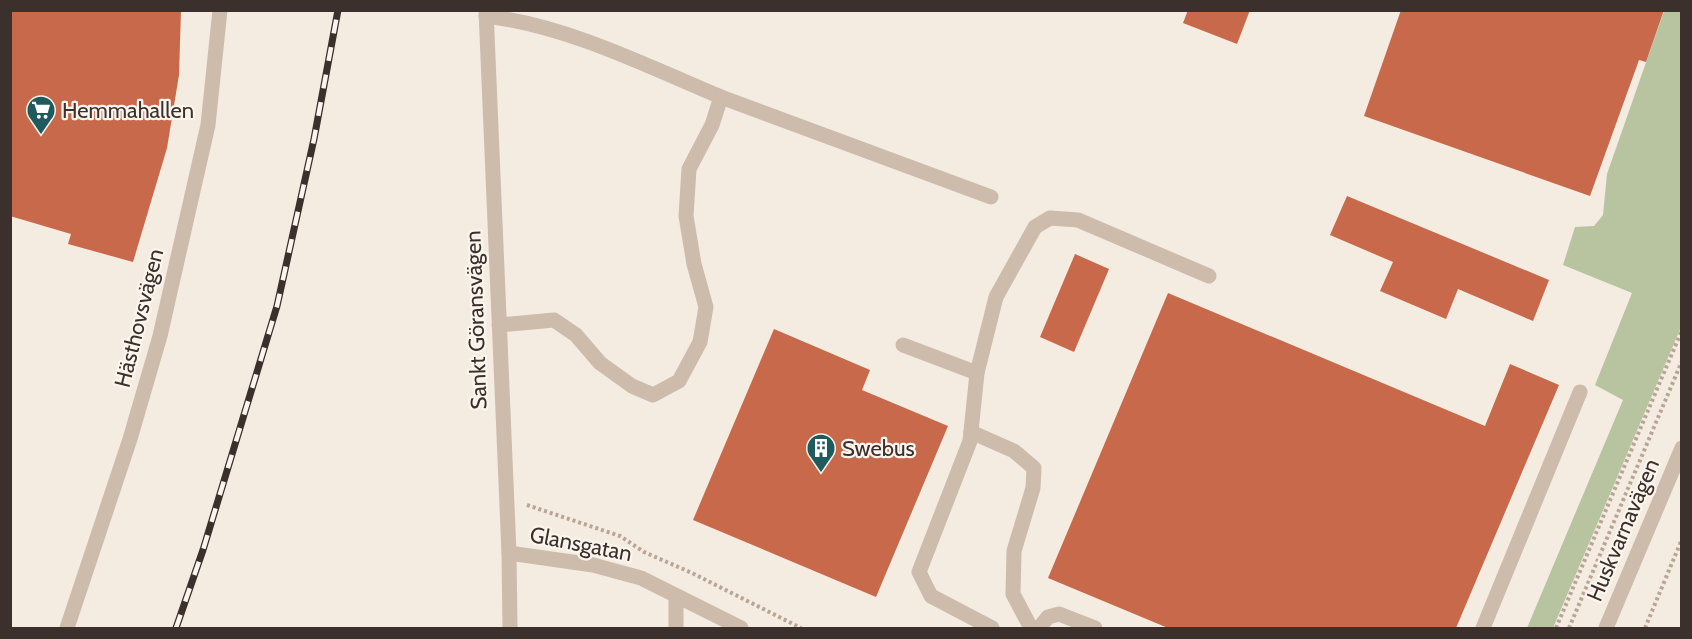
<svg xmlns="http://www.w3.org/2000/svg" width="1692" height="639" font-family="Cabin,sans-serif">
	<style>
		.green { fill: #b8c4a0 }
		.building { fill: #c8694b }
		.lines { fill: none; stroke-linecap: round; stroke-linejoin: round }
		.path { stroke: #b9a596; stroke-width: 4; stroke-dasharray: 3 3; stroke-linecap: butt }
		.minor { stroke: #cdbbac; stroke-width: 15 }
		.rail-casing { stroke: #3b302b; stroke-width: 7 }
		.rail { stroke: #fbf5ee; stroke-width: 4.5; stroke-dasharray: 14; stroke-linecap: butt }
		.labels { text-anchor: middle; dominant-baseline: central; stroke-width: 4.5; stroke-linejoin: round; paint-order: stroke }
		.poi-label { font-size: 22px; fill: #3b302b; stroke: #fbf5ee; text-anchor: start }
		.street-label { font-size: 22px; fill: #3b302b; stroke: #fbf5ee }
	</style>
	<rect width="100%" height="100%" fill="#f4ebe1"/>
	<path class="green" d="M 1664,11 L 1681,11 L 1681,327 L 1553,628 L 1527,628 L 1623,400 L 1595,385 L 1632,293 L 1563,265 L 1575,227 L 1594,226 L 1603,215 L 1607,174 Z"/>
	<g class="building">
		<path d="M 10,10 L 181,10 L 179,75 L 167,148 L 133,262 L 68,244 L 71,234 L 10,216 Z"/>
		<path d="M 1188,10 L 1250,10 L 1237,44 L 1183,23 Z"/>
		<path d="M 1401,10 L 1664,10 L 1646,62 L 1639,60 L 1590,196 L 1364,116 Z"/>
		<path d="M 1347,196 L 1549,280 L 1533,321 L 1458,289 L 1446,319 L 1380,291 L 1393,262 L 1330,235 Z"/>
		<path d="M 1075,254 L 1109,269 L 1074,352 L 1040,337 Z"/>
		<path d="M 1168,293 L 1485,426 L 1510,364 L 1559,385 L 1456,628 L 1168,628 L 1048,578 Z"/>
		<path d="M 774,329 L 870,370 L 862,390 L 948,426 L 876,597 L 693,520 Z"/>
	</g>
	<g class="lines">
		<g class="path">
			<path d="M 527,505 L 620,536 L 644,552 L 692,573 L 801,628"/>
			<path d="M 1556,628 L 1682,330"/>
			<path d="M 1569,628 L 1682,361"/>
			<path d="M 1645,628 L 1682,539"/>
		</g>
		<g class="minor">
			<path d="M 486,10 L 509,553 L 510,628"/>
			<path d="M 486,16 C 568,26 645,65 721,97"/>
			<path d="M 499,325 L 554,320 L 576,335 L 600,363 L 632,386 L 653,395 L 679,381 L 700,342 L 706,307 L 694,264 L 686,216 L 689,169 L 712,125 L 721,97 L 991,197"/>
			<path d="M 903,345 L 977,373"/>
			<path d="M 971,432 L 1014,451 L 1034,468 L 1033,488 L 1014,551 L 1013,594 L 1031,628"/>
			<path d="M 509,553 L 593,565 L 641,578 L 741,628"/>
			<path d="M 676,596 L 676,628"/>
			<path d="M 67,628 L 130,439 L 160,336 L 208,125 L 220,10"/>
			<path d="M 992,628 L 931,596 L 919,572 L 970,441 L 977,373 L 996,297 L 1035,227 L 1050,218 L 1078,220 L 1209,276"/>
			<path d="M 1039,628 L 1048,617 L 1059,614 L 1095,628"/>
			<path d="M 1483,628 L 1580,392"/>
			<path d="M 1606,628 L 1682,448"/>
		</g>
		<g class="rail-casing">
			<path id="rail" d="M 176,628 L 203,550 L 277,306 L 314,139 L 338,10"/>
		</g>
		<use href="#rail" class="rail"/>
	</g>
	<defs>
		<g id="supermarket-pin" transform="scale(1.5)"><path d="M0 17L-7.5 6A9.5 9.5 0 1 1 7.5 6Z" fill="#1f5a5e" stroke="#fbf5ee"/><path d="M-6-5.5h2.5l.6 2H6L4.5 2H-2.5L-4.4-4H-6ZM-1.5 3.2a1.3 1.3 0 1 0 .1 0ZM3 3.2a1.3 1.3 0 1 0 .1 0Z" fill="#fff"/></g>
		<g id="building-pin" transform="scale(1.5)"><path d="M0 17L-7.5 6A9.5 9.5 0 1 1 7.5 6Z" fill="#1f5a5e" stroke="#fbf5ee"/><path d="M-4-6H4V6H1V3H-1V6H-4ZM-2.5-4.3h1.7v1.8h-1.7ZM.8-4.3h1.7v1.8H.8ZM-2.5-1h1.7V.8h-1.7ZM.8-1h1.7V.8H.8Z" fill="#fff"/></g>
	</defs>
	<g fill-rule="evenodd">
		<use href="#supermarket-pin" x="41" y="110"/>
		<use href="#building-pin" x="821" y="448"/>
	</g>
	<g class="labels">
		<g class="poi-label">
			<text x="62" y="110">Hemmahallen</text>
			<text x="842" y="448">Swebus</text>
		</g>
		<g class="street-label">
			<text transform="translate(139 318) rotate(-76)">Hästhovsvägen</text>
			<text transform="translate(476 320) rotate(-92)">Sankt Göransvägen</text>
			<text transform="translate(1623 530) rotate(-67)">Huskvarnavägen</text>
			<text transform="translate(581 544) rotate(11)">Glansgatan</text>
		</g>
	</g>
	<rect width="1692" height="639" fill="none" stroke="#3b302b" stroke-width="24"/>
</svg>
